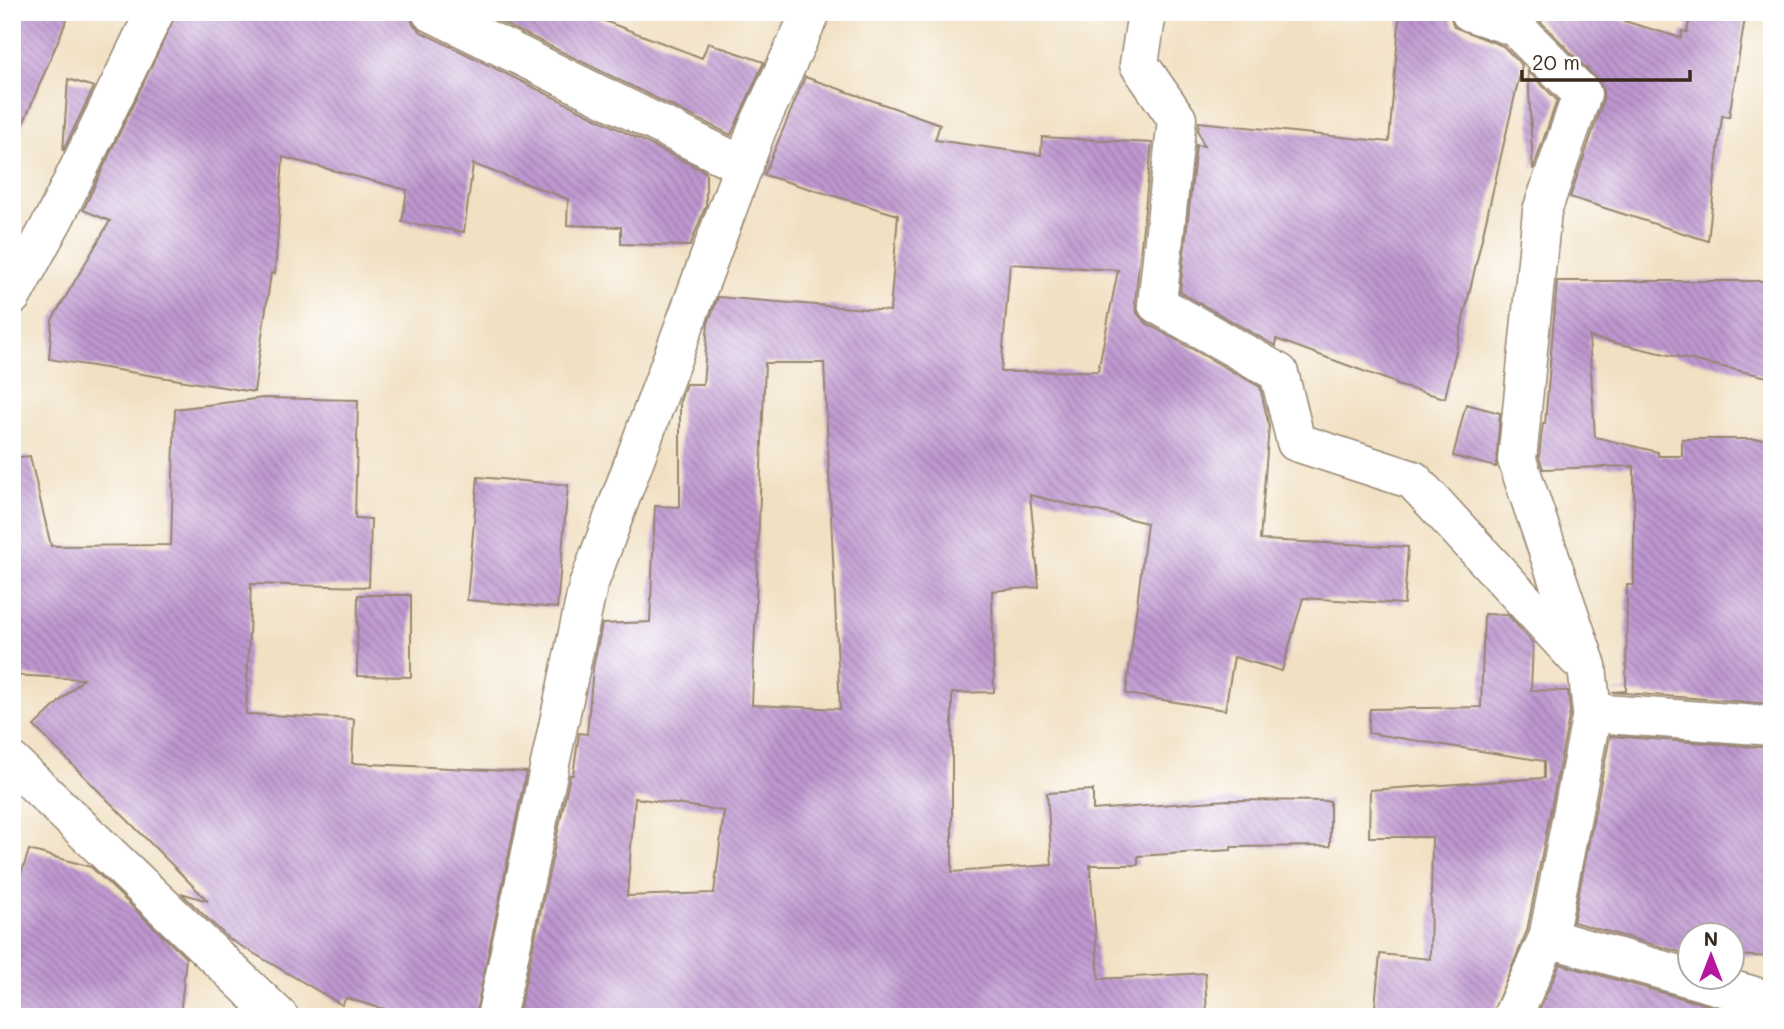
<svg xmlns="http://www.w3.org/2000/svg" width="1784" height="1029" font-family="Mali,sans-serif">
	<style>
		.building { fill: url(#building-back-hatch); fill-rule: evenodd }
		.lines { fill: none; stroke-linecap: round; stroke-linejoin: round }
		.minor-casing { stroke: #968570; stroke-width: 41 }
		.minor { stroke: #fff; stroke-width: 38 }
	</style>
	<defs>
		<pattern id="building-back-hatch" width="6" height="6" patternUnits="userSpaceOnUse" patternTransform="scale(1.75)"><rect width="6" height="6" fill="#be97d0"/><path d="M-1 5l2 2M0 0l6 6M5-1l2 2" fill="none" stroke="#9c7ba8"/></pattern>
	</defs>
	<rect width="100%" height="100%" fill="#fff"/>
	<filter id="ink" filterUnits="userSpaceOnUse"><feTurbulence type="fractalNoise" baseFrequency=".0143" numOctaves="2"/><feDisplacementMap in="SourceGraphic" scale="14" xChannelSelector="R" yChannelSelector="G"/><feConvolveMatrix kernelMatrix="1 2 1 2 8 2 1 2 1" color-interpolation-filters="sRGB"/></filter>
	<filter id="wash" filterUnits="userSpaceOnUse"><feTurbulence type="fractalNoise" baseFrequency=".00686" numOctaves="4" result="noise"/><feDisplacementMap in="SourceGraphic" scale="28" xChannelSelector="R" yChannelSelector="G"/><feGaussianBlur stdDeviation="1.57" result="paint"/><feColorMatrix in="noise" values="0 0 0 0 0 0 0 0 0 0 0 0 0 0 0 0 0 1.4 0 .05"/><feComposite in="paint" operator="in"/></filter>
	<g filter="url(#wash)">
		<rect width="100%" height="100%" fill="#f1e0c2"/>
		<g id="blocks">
			<g class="building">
				<path d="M 12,12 L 70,12 L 13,148 L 12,148 Z"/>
				<path d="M 177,12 L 409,12 L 413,24 L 421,32 L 706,172 L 706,205 L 690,246 L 621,244 L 621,227 L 567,225 L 568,199 L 473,164 L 464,232 L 402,222 L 407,190 L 283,157 L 275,274 L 271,273 L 254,392 L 49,359 L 52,320 L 110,221 L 83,210 Z"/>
				<path d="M 481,12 L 581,12 L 702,58 L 708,43 L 764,62 L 731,135 Z"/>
				<path d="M 1400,12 L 1449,12 L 1454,27 L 1503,46 L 1522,65 L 1445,398 L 1396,385 L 1396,383 L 1276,339 L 1276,346 L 1180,292 L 1196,145 L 1204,146 L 1198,131 L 1199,122 L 1389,142 Z"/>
				<path d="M 1531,12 L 1594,12 L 1681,38 L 1682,31 L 1687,32 L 1691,12 L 1746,12 L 1729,117 L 1722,116 L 1708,241 L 1570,197 L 1603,101 L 1603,90 L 1597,79 Z"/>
				<path d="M 1528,71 L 1557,100 L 1533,170 Z"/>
				<path d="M 805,77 L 940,124 L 935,140 L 1041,155 L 1042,137 L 1152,143 L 1135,302 L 1137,313 L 1146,323 L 1260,387 L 1269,426 L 1260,540 L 1408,547 L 1404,604 L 1303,598 L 1282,671 L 1234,657 L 1225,710 L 1126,694 L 1147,523 L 1030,495 L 1039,587 L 992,591 L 994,692 L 952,693 L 952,872 L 1052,865 L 1047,793 L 1093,790 L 1093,810 L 1228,800 L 1330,801 L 1330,846 L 1231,847 L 1231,850 L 1138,856 L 1138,865 L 1090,865 L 1099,979 L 1205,973 L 1207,1017 L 518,1017 L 570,775 L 573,775 L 579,733 L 587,734 L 593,668 L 602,624 L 650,622 L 655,506 L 680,507 L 680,401 L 686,384 L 703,384 L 708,323 L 718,297 L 890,311 L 898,215 L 764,175 ZM 1010,264 L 1118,270 L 1098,371 L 1001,372 ZM 765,363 L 824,363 L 840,709 L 752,705 ZM 635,798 L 724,811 L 714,893 L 627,896 Z"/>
				<path d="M 68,79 L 94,87 L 63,151 Z"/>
				<path d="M 1557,281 L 1772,281 L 1772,378 L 1589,337 L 1595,437 L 1658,452 L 1658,456 L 1682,456 L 1682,439 L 1772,439 L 1772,704 L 1612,692 L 1626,691 L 1627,585 L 1634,585 L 1634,466 L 1543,469 L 1539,457 L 1543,423 L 1545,424 Z"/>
				<path d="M 263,398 L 358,400 L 355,518 L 371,519 L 369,587 L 251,584 L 246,714 L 354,719 L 352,763 L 526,772 L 475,1017 L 411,1017 L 346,998 L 342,1005 L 229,939 L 181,893 L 208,901 L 34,726 L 83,679 L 12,675 L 12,458 L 30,456 L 51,546 L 171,545 L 175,409 Z"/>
				<path d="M 1466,404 L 1500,413 L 1496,467 L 1453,456 Z"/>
				<path d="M 478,477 L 568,485 L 557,608 L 467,600 Z"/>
				<path d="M 358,595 L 411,595 L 411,677 L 357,676 Z"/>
				<path d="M 1484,614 L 1508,615 L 1533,643 L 1531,690 L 1568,691 L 1570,712 L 1527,931 L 1491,1017 L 1374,1017 L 1380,954 L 1430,959 L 1432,837 L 1369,837 L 1370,790 L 1544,778 L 1544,761 L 1368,733 L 1370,709 L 1481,707 Z"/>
				<path d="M 1610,736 L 1772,748 L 1772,957 L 1732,955 L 1732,934 L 1690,934 L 1690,955 L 1573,922 Z"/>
				<path d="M 29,850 L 91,867 L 186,958 L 180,1017 L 12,1017 L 12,903 Z"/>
				<path d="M 1560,964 L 1714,1007 L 1713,1017 L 1536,1017 Z"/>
			</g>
		</g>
	</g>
	<g filter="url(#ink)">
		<use href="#blocks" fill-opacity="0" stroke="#968570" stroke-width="2"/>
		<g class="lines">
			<g class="minor-casing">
				<g id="minor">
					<path d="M 431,12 L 744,166"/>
					<path d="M 1147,12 L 1139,64 L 1177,119 L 1157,304 L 1279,373 L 1296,442 L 1413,480 L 1578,659"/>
					<path d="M 1470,12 L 1515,27 L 1582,94 L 1542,211 L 1517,460 L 1587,666 L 1592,713 L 1548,938 L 1512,1017"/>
					<path d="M 12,296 L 56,215 L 155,12"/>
					<path d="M 1592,713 L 1772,726"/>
					<path d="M 12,762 L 279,1017"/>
					<path d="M 1548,938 L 1772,1001"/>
					<path d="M 496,1017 L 588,586 L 757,129 L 811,12"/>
				</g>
			</g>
			<use href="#minor" class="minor"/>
		</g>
	</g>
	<rect width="1784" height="1029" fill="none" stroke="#fff" stroke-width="42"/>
	<g transform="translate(1711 956)"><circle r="33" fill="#ffffff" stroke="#b1aaa5" stroke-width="2"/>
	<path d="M0-5L12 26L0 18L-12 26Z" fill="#b5179e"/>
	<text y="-10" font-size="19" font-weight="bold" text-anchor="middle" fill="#3b2a1e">N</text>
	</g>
	<path d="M1522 70v10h168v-10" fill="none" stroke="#3b2a1e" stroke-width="3.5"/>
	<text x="1532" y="70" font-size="21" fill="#3b2a1e" stroke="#ffffff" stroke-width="5" paint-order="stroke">20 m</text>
</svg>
